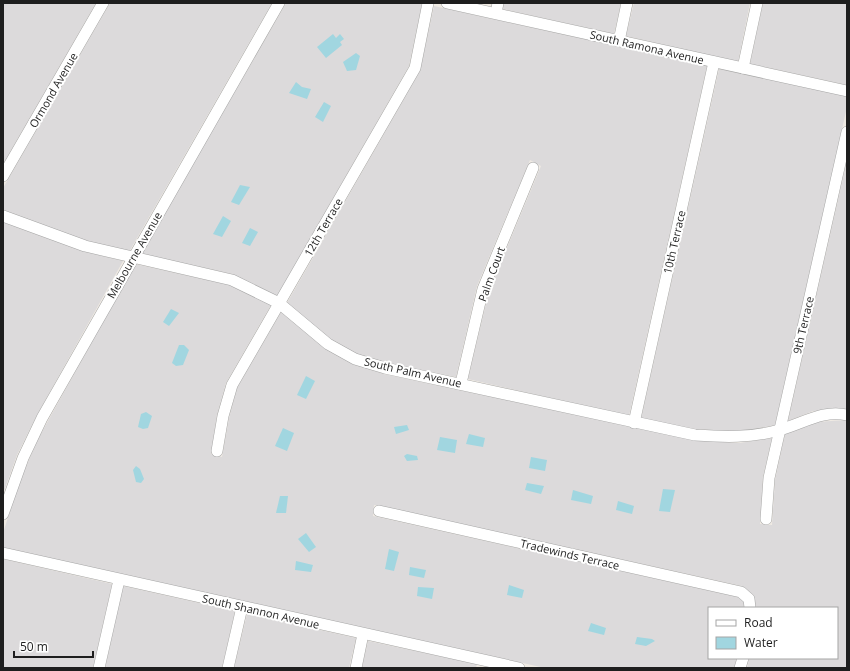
<svg xmlns="http://www.w3.org/2000/svg" width="850" height="671" font-family="'Open Sans',sans-serif">
	<style>
		.residential { fill: #dcdadb }
		.water { fill: #a1d6e0 }
		.lines { fill: none; stroke-linecap: round; stroke-linejoin: round }
		.minor-casing { stroke: #a5a5a5; stroke-width: 12 }
		.minor { stroke: #fff; stroke-width: 11 }
		.labels { text-anchor: middle; dominant-baseline: central; stroke-width: 4; stroke-linejoin: round; paint-order: stroke }
		.street-label { font-size: 11px; fill: #1e1e1e; stroke: #fff }
	</style>
	<rect width="100%" height="100%" fill="#efeae3"/>
	<g class="residential">
		<path d="M 3,3 L 96,3 L 3,164 Z"/>
		<path d="M 110,3 L 272,3 L 129,252 L 86,241 L 3,210 L 3,188 Z"/>
		<path d="M 286,3 L 422,3 L 409,66 L 277,296 L 232,274 L 141,254 Z"/>
		<path d="M 504,3 L 621,3 L 614,34 L 503,9 Z"/>
		<path d="M 634,3 L 750,3 L 738,62 L 626,36 Z"/>
		<path d="M 763,3 L 847,3 L 847,85 L 750,64 Z"/>
		<path d="M 434,6 L 707,66 L 629,416 L 468,379 L 489,291 L 541,166 L 530,160 L 477,286 L 456,377 L 386,363 L 357,354 L 331,340 L 287,303 L 420,71 Z"/>
		<path d="M 719,69 L 847,96 L 847,107 L 775,425 L 738,432 L 695,429 L 641,419 Z"/>
		<path d="M 847,160 L 847,409 L 813,411 L 788,421 Z"/>
		<path d="M 3,222 L 83,251 L 123,261 L 37,415 L 17,455 L 3,494 Z"/>
		<path d="M 135,264 L 230,285 L 271,305 L 226,383 L 217,415 L 211,454 L 222,457 L 229,418 L 237,388 L 281,312 L 326,349 L 353,364 L 384,374 L 694,440 L 739,443 L 772,438 L 763,477 L 760,524 L 772,525 L 775,480 L 785,434 L 816,422 L 847,420 L 847,668 L 747,668 L 749,658 L 837,658 L 837,608 L 756,608 L 753,595 L 742,586 L 374,505 L 373,516 L 738,597 L 744,601 L 745,608 L 709,608 L 709,658 L 737,658 L 734,668 L 545,668 L 3,548 L 3,533 L 19,483 L 38,439 Z"/>
		<path d="M 3,559 L 112,584 L 93,668 L 3,668 Z"/>
		<path d="M 123,586 L 235,611 L 222,668 L 105,668 Z"/>
		<path d="M 247,614 L 356,638 L 349,668 L 234,668 Z"/>
		<path d="M 368,641 L 477,664 L 476,668 L 362,668 Z"/>
	</g>
	<g class="water">
		<path d="M 333,34 L 336,38 L 340,34 L 344,39 L 340,42 L 342,45 L 326,58 L 317,47 Z"/>
		<path d="M 356,53 L 360,56 L 356,70 L 347,71 L 343,62 Z"/>
		<path d="M 296,82 L 302,87 L 311,89 L 307,99 L 289,93 Z"/>
		<path d="M 324,102 L 331,106 L 323,122 L 315,117 Z"/>
		<path d="M 240,185 L 250,187 L 239,205 L 231,202 Z"/>
		<path d="M 223,216 L 231,221 L 222,237 L 213,234 Z"/>
		<path d="M 250,228 L 258,232 L 250,246 L 242,243 Z"/>
		<path d="M 171,309 L 179,313 L 169,326 L 163,322 Z"/>
		<path d="M 179,345 L 184,345 L 189,350 L 183,365 L 176,366 L 172,363 Z"/>
		<path d="M 306,376 L 315,381 L 306,399 L 297,395 Z"/>
		<path d="M 146,412 L 152,416 L 148,428 L 143,429 L 138,427 L 141,414 Z"/>
		<path d="M 407,425 L 409,430 L 396,434 L 394,427 Z"/>
		<path d="M 283,428 L 294,433 L 287,451 L 275,446 Z"/>
		<path d="M 469,434 L 485,438 L 483,447 L 466,444 Z"/>
		<path d="M 440,437 L 457,440 L 455,453 L 437,450 Z"/>
		<path d="M 407,454 L 417,456 L 418,460 L 407,461 L 404,456 Z"/>
		<path d="M 531,457 L 547,460 L 545,471 L 529,468 Z"/>
		<path d="M 136,466 L 140,469 L 144,479 L 141,483 L 136,482 L 133,470 Z"/>
		<path d="M 527,483 L 544,486 L 541,494 L 525,490 Z"/>
		<path d="M 663,489 L 675,490 L 670,512 L 659,511 Z"/>
		<path d="M 573,490 L 593,496 L 591,504 L 571,500 Z"/>
		<path d="M 280,496 L 288,496 L 286,513 L 276,513 Z"/>
		<path d="M 618,501 L 634,506 L 632,514 L 616,510 Z"/>
		<path d="M 306,533 L 316,547 L 309,552 L 298,539 Z"/>
		<path d="M 389,549 L 399,552 L 394,571 L 385,569 Z"/>
		<path d="M 296,561 L 313,565 L 311,572 L 295,570 Z"/>
		<path d="M 410,567 L 426,570 L 424,578 L 409,575 Z"/>
		<path d="M 509,585 L 524,590 L 522,598 L 507,595 Z"/>
		<path d="M 418,587 L 434,588 L 432,599 L 417,596 Z"/>
		<path d="M 591,623 L 606,628 L 604,635 L 588,631 Z"/>
		<path d="M 637,637 L 652,639 L 655,641 L 646,646 L 635,644 Z"/>
	</g>
	<g class="lines">
		<g class="minor-casing">
			<g id="minor">
				<path d="M 447,3 L 847,91"/>
				<path d="M 496,13 L 498,3"/>
				<path d="M 619,41 L 627,3"/>
				<path d="M 743,68 L 757,3"/>
				<path d="M 3,176 L 103,3"/>
				<path d="M 3,216 L 85,246 L 232,280 L 279,303 L 328,344 L 355,359 L 385,368 L 695,435 C 724,437 751,438 779,430 C 802,424 823,409 847,415"/>
				<path d="M 461,383 L 483,289 L 533,168"/>
				<path d="M 634,423 L 714,62"/>
				<path d="M 217,451 L 223,416 L 232,385 L 415,68 L 428,3"/>
				<path d="M 379,511 L 741,592 L 749,599 L 750,608"/>
				<path d="M 3,514 L 23,458 L 42,418 L 279,3"/>
				<path d="M 766,519 L 769,478 L 847,132"/>
				<path d="M 3,553 L 519,668"/>
				<path d="M 99,668 L 119,580"/>
				<path d="M 228,668 L 242,607"/>
				<path d="M 356,668 L 363,634"/>
				<path d="M 740,668 L 743,658"/>
			</g>
		</g>
		<use href="#minor" class="minor"/>
	</g>
	<g class="labels">
		<g class="street-label">
			<text transform="translate(647 47) rotate(13)">South Ramona Avenue</text>
			<text transform="translate(53 90) rotate(-60)">Ormond Avenue</text>
			<text transform="translate(323 227) rotate(-60)">12th Terrace</text>
			<text transform="translate(674 242) rotate(-77)">10th Terrace</text>
			<text transform="translate(134 255) rotate(-60)">Melbourne Avenue</text>
			<text transform="translate(491 274) rotate(-70)">Palm Court</text>
			<text transform="translate(803 325) rotate(-77)">9th Terrace</text>
			<text transform="translate(413 372) rotate(13)">South Palm Avenue</text>
			<text transform="translate(570 554) rotate(13)">Tradewinds Terrace</text>
			<text transform="translate(261 611) rotate(13)">South Shannon Avenue</text>
		</g>
	</g>
	<rect width="850" height="671" fill="none" stroke="#1e1e1e" stroke-width="8"/>
	<rect x="708" y="607" width="130" height="52" fill="#ffffff" stroke="#a5a5a5"/>
	<rect x="716" y="620" width="20" height="6" fill="#ffffff" stroke="#a5a5a5"/>
	<text x="744" y="627" font-size="12" fill="#1e1e1e">Road</text>
	<rect x="716" y="637" width="20" height="12" fill="#a1d6e0" stroke="#a5a5a5"/>
	<text x="744" y="647" font-size="12" fill="#1e1e1e">Water</text>
	<path d="M14 651v6h79v-6" fill="none" stroke="#1e1e1e" stroke-width="2"/>
	<text x="20" y="651" font-size="12" fill="#1e1e1e" stroke="#ffffff" stroke-width="3" paint-order="stroke">50 m</text>
</svg>
